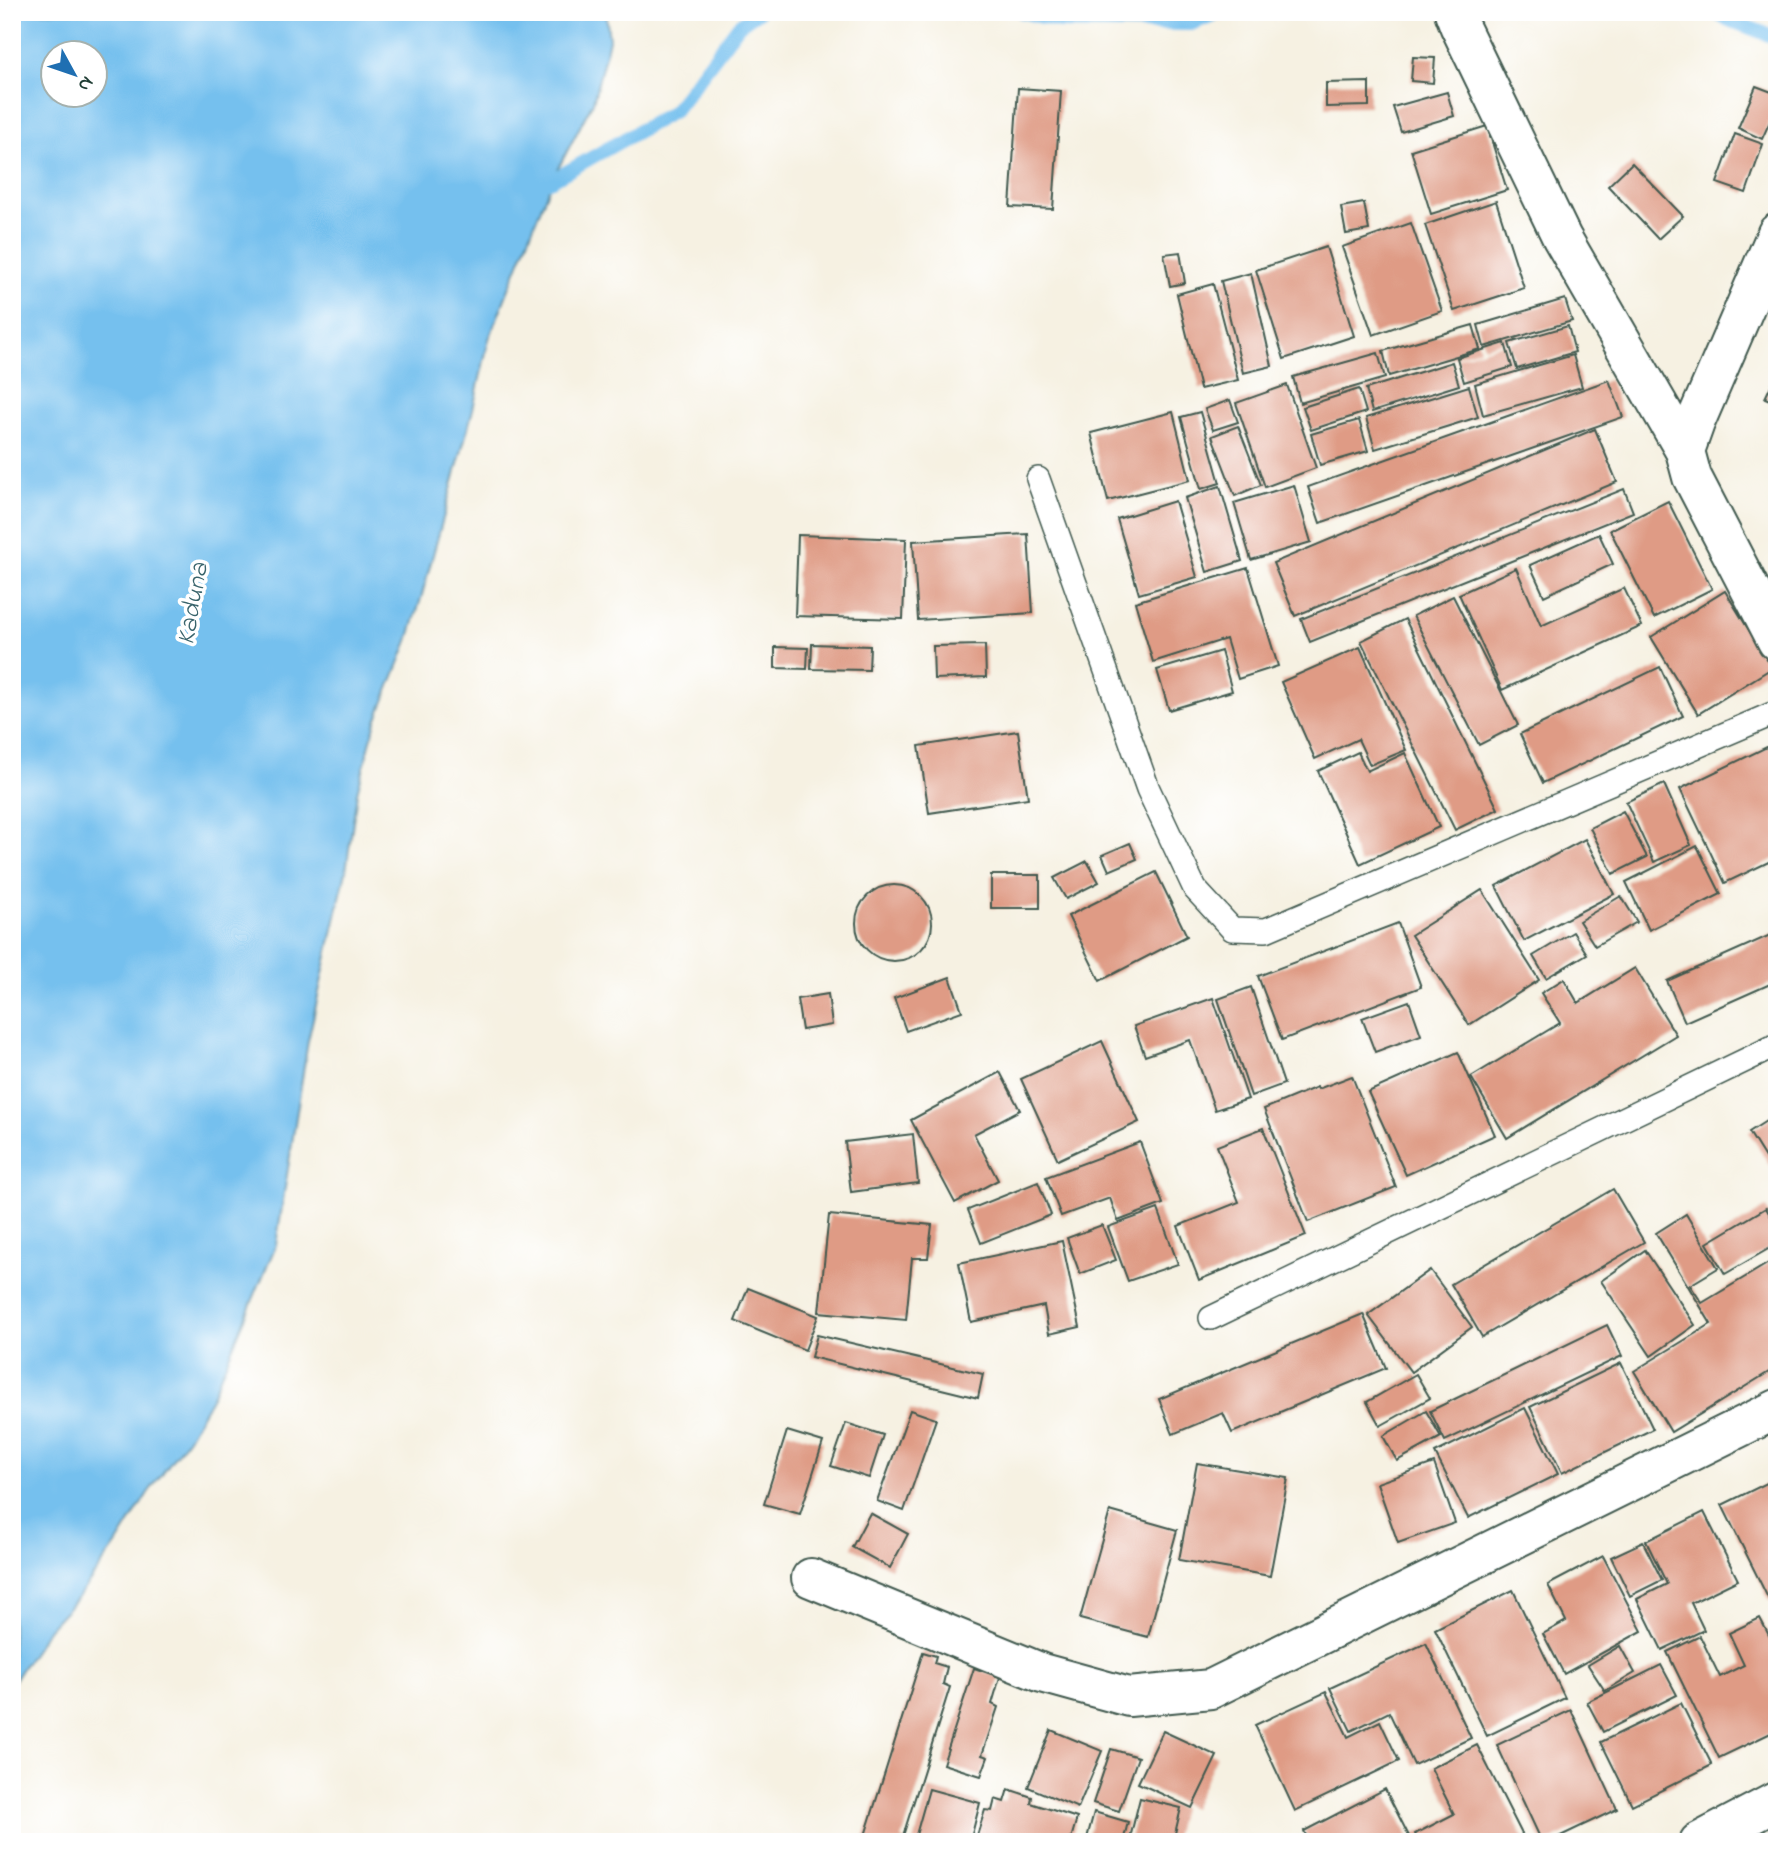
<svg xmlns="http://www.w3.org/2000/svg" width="1789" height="1854" font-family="'Indie Flower',sans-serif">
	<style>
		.water { fill: #75c0ee; stroke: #4a7e91; stroke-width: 2; fill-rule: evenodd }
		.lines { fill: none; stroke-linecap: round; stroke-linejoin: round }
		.stream { stroke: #75c0ee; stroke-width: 14 }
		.building { fill: #df9b85 }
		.service-casing { stroke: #3f584e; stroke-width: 26 }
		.minor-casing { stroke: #3f584e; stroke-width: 42 }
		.tertiary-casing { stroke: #3f584e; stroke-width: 42 }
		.service { stroke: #fff; stroke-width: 23 }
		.minor { stroke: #fff; stroke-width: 38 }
		.tertiary { stroke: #fff; stroke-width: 38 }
		.labels { text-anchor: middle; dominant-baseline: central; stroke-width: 7; stroke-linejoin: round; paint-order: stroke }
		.water-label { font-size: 26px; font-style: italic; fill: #39646c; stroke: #fff }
	</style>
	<rect width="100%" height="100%" fill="#fff"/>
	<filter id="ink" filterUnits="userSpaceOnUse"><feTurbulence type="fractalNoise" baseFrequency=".0143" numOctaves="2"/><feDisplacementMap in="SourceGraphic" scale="14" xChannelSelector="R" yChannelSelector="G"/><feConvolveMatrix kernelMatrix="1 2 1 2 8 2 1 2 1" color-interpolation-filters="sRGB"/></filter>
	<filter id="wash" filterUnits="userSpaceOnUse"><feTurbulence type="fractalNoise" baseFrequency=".00686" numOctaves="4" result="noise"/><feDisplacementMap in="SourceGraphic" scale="28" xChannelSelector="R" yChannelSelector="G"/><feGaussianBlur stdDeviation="1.57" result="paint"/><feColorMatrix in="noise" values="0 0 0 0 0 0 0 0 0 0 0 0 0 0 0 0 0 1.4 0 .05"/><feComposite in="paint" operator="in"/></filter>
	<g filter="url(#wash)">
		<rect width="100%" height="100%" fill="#f6f1e2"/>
		<path class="water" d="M 12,12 L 606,12 L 609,40 L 593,102 L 552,180 L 489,339 L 472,413 L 422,595 L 408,641 L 376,721 L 357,793 L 346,871 L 308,1041 L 276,1245 L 212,1396 L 188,1438 L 148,1493 L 116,1545 L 78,1597 L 49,1628 L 12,1683 ZM 52,52 L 94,52 L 94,94 L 52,94 Z"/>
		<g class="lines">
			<g class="stream">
				<path d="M 1022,12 L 1061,22 L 1191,24 L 1220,12"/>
				<path d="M 1716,12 L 1729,20 L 1777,38"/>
				<path d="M 535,186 L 552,180 L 674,111 L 739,25 L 758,12"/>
			</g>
		</g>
		<g id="blocks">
			<g class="building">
				<path d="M 1413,57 L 1435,58 L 1433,83 L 1411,81 Z"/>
				<path d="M 1369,82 L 1369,106 L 1326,107 L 1326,83 Z"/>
				<path d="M 1756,86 L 1777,94 L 1777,106 L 1762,139 L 1738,128 Z"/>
				<path d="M 1018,88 L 1061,91 L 1053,209 L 1010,207 Z"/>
				<path d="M 1447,92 L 1454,116 L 1401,132 L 1393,107 Z"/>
				<path d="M 1487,126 L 1507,190 L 1431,214 L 1411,150 Z"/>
				<path d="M 1735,134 L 1763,144 L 1746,193 L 1717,183 Z"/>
				<path d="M 1632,163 L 1683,216 L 1658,239 L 1608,186 Z"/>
				<path d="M 1496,201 L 1524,288 L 1454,311 L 1425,225 Z"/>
				<path d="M 1364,203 L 1369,230 L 1346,234 L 1341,207 Z"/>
				<path d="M 1411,223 L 1442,311 L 1373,335 L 1342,247 Z"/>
				<path d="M 1326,247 L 1354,336 L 1284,359 L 1256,270 Z"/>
				<path d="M 1180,252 L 1185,283 L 1170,286 L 1164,254 Z"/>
				<path d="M 1251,273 L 1272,366 L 1243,373 L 1221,281 Z"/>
				<path d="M 1213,284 L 1238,380 L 1200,389 L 1177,294 Z"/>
				<path d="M 1565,299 L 1572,321 L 1484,347 L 1478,325 Z"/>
				<path d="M 1473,325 L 1480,349 L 1389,376 L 1383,351 Z"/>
				<path d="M 1568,326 L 1575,352 L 1517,369 L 1509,343 Z"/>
				<path d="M 1505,343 L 1512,367 L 1464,382 L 1457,358 Z"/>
				<path d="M 1378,353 L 1385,378 L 1300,403 L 1293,377 Z"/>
				<path d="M 1573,355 L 1582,387 L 1483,415 L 1475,384 Z"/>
				<path d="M 1452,362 L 1459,385 L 1372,412 L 1366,389 Z"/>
				<path d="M 1777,373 L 1777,403 L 1765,398 Z"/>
				<path d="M 1609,380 L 1623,417 L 1320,523 L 1308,487 Z"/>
				<path d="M 1287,385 L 1316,468 L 1265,487 L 1236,403 Z"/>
				<path d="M 1469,386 L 1478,417 L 1375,449 L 1366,418 Z"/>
				<path d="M 1359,389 L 1366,412 L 1311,430 L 1303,407 Z"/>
				<path d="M 1230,400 L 1238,422 L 1213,430 L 1205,409 Z"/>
				<path d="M 1173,412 L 1190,480 L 1108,501 L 1091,433 Z"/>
				<path d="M 1200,412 L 1220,483 L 1201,489 L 1181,417 Z"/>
				<path d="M 1359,420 L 1368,451 L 1320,465 L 1311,434 Z"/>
				<path d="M 1238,426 L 1261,485 L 1235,496 L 1212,436 Z"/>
				<path d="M 1595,429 L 1617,482 L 1295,616 L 1273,563 Z"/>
				<path d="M 1294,485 L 1311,542 L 1251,560 L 1234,503 Z"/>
				<path d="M 1220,486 L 1242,561 L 1207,572 L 1185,498 Z"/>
				<path d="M 1624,489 L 1633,512 L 1310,642 L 1301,619 Z"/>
				<path d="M 1175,501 L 1197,577 L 1139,594 L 1117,519 Z"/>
				<path d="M 1668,501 L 1712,589 L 1654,618 L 1610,530 Z"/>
				<path d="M 1028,534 L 1033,613 L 918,620 L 913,541 Z"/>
				<path d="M 1599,534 L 1613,564 L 1544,596 L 1530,565 Z"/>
				<path d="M 798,535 L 906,539 L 903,619 L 795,616 Z"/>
				<path d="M 1248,568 L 1278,666 L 1238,679 L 1226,639 L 1153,662 L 1135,602 Z"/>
				<path d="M 1516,568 L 1541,626 L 1624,588 L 1642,626 L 1502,690 L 1459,594 Z"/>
				<path d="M 1725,591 L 1772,668 L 1698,714 L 1651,637 Z"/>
				<path d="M 1453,596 L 1518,725 L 1479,745 L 1413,616 Z"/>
				<path d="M 1405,619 L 1498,809 L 1455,830 L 1361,641 Z"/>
				<path d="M 812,644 L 870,646 L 869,670 L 811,669 Z"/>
				<path d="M 985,645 L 986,677 L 934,679 L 933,646 Z"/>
				<path d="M 775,647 L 808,648 L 807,669 L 775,668 Z"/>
				<path d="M 1360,647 L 1406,750 L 1370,765 L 1358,739 L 1315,759 L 1281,682 Z"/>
				<path d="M 1221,651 L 1232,691 L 1169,710 L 1157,670 Z"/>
				<path d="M 1660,667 L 1683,716 L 1543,783 L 1520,734 Z"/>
				<path d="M 1018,731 L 1028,798 L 929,813 L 919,746 Z"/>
				<path d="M 1777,742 L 1777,858 L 1725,883 L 1680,789 Z"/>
				<path d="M 1358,752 L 1367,771 L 1405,753 L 1439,827 L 1360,864 L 1318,771 Z"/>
				<path d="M 1664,784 L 1691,845 L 1654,862 L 1626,802 Z"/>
				<path d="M 1623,811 L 1647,857 L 1613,874 L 1590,828 Z"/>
				<path d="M 1585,839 L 1614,894 L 1524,941 L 1496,886 Z"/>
				<path d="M 1130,843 L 1137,859 L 1109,871 L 1102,855 Z"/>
				<path d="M 1697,846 L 1721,894 L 1649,930 L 1626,882 Z"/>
				<path d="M 1087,861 L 1099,882 L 1066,899 L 1054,878 Z"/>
				<path d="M 1156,872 L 1187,936 L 1100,981 L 1068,916 Z"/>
				<rect x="991" y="875" width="49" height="33"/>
				<circle cx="894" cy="923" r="38"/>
				<path d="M 1482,890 L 1539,980 L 1469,1025 L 1411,935 Z"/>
				<path d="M 1621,896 L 1637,922 L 1595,946 L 1579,921 Z"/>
				<path d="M 1398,923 L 1421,987 L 1282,1040 L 1258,976 Z"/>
				<path d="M 1573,932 L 1587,954 L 1546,978 L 1533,956 Z"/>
				<path d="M 1777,932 L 1777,981 L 1685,1022 L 1667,981 Z"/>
				<path d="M 1635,968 L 1676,1035 L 1507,1138 L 1471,1077 L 1560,1023 L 1541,993 L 1564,979 L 1578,1003 Z"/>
				<path d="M 950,977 L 962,1011 L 906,1031 L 894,998 Z"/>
				<path d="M 1251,987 L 1284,1084 L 1251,1096 L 1218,999 Z"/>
				<path d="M 828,994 L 832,1025 L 802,1030 L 797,999 Z"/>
				<path d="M 1213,998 L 1248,1099 L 1215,1110 L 1190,1040 L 1145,1056 L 1134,1026 Z"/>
				<path d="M 1409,1001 L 1421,1035 L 1375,1052 L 1362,1018 Z"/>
				<path d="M 1102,1041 L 1139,1122 L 1058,1160 L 1021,1079 Z"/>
				<path d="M 1458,1052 L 1495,1135 L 1406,1175 L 1368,1092 Z"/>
				<path d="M 1000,1072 L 1020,1110 L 974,1134 L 998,1180 L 955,1203 L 911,1120 Z"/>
				<path d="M 1352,1076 L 1396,1187 L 1308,1222 L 1264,1109 L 1317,1087 L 1318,1089 Z"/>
				<path d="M 1777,1114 L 1777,1177 L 1749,1132 Z"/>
				<path d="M 1263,1128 L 1306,1236 L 1199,1280 L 1178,1226 L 1239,1202 L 1217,1146 Z"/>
				<path d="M 913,1134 L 918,1183 L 851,1192 L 845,1142 Z"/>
				<path d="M 1140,1142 L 1163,1204 L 1118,1221 L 1110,1198 L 1061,1216 L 1046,1177 Z"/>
				<path d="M 1038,1182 L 1051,1215 L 981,1243 L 968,1210 Z"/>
				<path d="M 1613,1189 L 1644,1242 L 1482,1337 L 1451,1284 Z"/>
				<path d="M 1766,1208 L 1777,1227 L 1777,1244 L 1725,1274 L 1707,1243 Z"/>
				<path d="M 1158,1209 L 1178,1264 L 1128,1281 L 1108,1227 Z"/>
				<path d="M 1686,1214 L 1718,1268 L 1690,1285 L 1702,1303 L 1777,1258 L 1777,1367 L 1671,1432 L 1634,1371 L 1711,1324 L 1656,1233 Z"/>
				<path d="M 829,1215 L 932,1225 L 928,1258 L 912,1258 L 906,1320 L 819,1312 Z"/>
				<path d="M 1102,1225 L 1116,1260 L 1080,1274 L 1067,1238 Z"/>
				<path d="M 1062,1241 L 1080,1327 L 1049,1334 L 1044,1306 L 971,1322 L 959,1263 Z"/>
				<path d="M 1645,1250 L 1695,1325 L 1651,1356 L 1601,1281 Z"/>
				<path d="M 1430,1270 L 1472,1327 L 1411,1372 L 1368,1315 Z"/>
				<path d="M 748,1288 L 818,1316 L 805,1350 L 735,1321 Z"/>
				<path d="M 1363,1314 L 1386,1368 L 1280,1412 L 1280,1413 L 1232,1433 L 1223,1413 L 1173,1434 L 1159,1399 Z"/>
				<path d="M 1607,1325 L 1622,1356 L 1445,1441 L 1430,1411 Z"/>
				<path d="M 817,1335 L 983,1374 L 978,1398 L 811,1357 Z"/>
				<path d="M 1621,1363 L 1653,1429 L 1562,1473 L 1530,1407 Z"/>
				<path d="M 1416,1374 L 1430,1398 L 1380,1426 L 1367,1402 Z"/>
				<path d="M 1525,1408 L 1558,1474 L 1468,1518 L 1435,1453 Z"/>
				<path d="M 910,1410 L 936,1419 L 904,1511 L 877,1501 Z"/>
				<path d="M 1426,1411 L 1441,1437 L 1397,1461 L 1383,1436 Z"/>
				<path d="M 846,1423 L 883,1435 L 869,1478 L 831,1466 Z"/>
				<path d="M 787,1431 L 823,1442 L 800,1514 L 764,1504 Z"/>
				<path d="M 1197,1463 L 1288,1478 L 1270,1576 L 1179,1560 Z"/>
				<path d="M 1434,1463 L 1455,1523 L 1398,1543 L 1377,1483 Z"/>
				<path d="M 1777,1478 L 1777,1527 L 1774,1529 L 1777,1535 L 1777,1596 L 1769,1600 L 1722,1505 Z"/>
				<path d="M 1110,1511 L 1177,1530 L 1148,1637 L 1080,1619 Z"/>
				<path d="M 1704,1512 L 1738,1580 L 1691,1603 L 1704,1630 L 1662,1650 L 1637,1599 L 1667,1584 L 1646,1541 Z"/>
				<path d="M 870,1513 L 908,1534 L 890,1568 L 852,1547 Z"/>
				<path d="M 1643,1542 L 1662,1580 L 1630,1596 L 1611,1557 Z"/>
				<path d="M 1603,1556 L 1642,1631 L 1564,1674 L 1543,1634 L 1566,1621 L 1548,1585 Z"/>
				<path d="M 1513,1590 L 1565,1698 L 1487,1736 L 1435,1629 Z"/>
				<path d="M 1760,1618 L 1777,1651 L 1777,1730 L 1719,1758 L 1667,1652 L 1700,1636 L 1720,1677 L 1744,1665 L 1729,1633 Z"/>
				<path d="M 1426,1643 L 1471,1738 L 1414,1765 L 1389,1712 L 1351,1731 L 1330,1688 Z"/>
				<path d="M 1620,1646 L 1635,1673 L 1605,1691 L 1588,1665 Z"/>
				<path d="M 923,1652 L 936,1656 L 934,1663 L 947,1667 L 943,1684 L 950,1687 L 902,1839 L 909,1842 L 863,1842 Z"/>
				<path d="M 1661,1665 L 1677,1695 L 1603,1732 L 1587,1702 Z"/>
				<path d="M 974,1668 L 1000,1677 L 992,1704 L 998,1707 L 982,1755 L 988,1757 L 981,1776 L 943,1764 Z"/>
				<path d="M 1326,1692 L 1348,1737 L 1380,1721 L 1399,1761 L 1295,1811 L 1255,1725 Z"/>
				<path d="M 1681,1703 L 1712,1765 L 1632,1805 L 1601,1742 Z"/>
				<path d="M 1571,1710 L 1617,1809 L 1548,1842 L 1542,1842 L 1497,1745 Z"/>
				<path d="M 1051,1730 L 1102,1751 L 1078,1808 L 1028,1787 Z"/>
				<path d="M 1163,1731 L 1217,1756 L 1192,1808 L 1138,1783 Z"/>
				<path d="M 1477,1745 L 1526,1842 L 1419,1842 L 1415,1834 L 1454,1814 L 1431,1768 Z"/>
				<path d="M 1111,1749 L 1138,1757 L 1119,1811 L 1093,1803 Z"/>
				<path d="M 929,1789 L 980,1803 L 970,1842 L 914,1842 Z"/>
				<path d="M 1008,1789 L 1032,1797 L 1031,1803 L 1077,1818 L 1070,1842 L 975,1842 L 985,1810 L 992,1811 L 995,1799 L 1004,1802 Z"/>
				<path d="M 1385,1789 L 1412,1842 L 1309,1842 L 1304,1831 Z"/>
				<path d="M 1140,1798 L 1181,1808 L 1173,1842 L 1129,1842 Z"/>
				<path d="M 1094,1812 L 1128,1822 L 1123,1842 L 1086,1842 Z"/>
			</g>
		</g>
	</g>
	<g filter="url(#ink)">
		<use href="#blocks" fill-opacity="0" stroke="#3f584e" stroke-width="2"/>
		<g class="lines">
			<g class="service-casing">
				<g id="service">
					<path d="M 1038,479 L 1148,789 L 1195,889 L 1232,929 L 1266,930 L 1777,712"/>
					<path d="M 1211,1318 L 1777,1045"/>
				</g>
			</g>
			<g class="minor-casing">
				<g id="minor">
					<path d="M 1454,12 L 1459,25 L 1562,238 L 1685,451 L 1692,477 L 1777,641"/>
					<path d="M 811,1578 L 1042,1673 L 1129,1697 L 1211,1689 L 1777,1409"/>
					<path d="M 1699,1842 L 1777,1801"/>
				</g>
			</g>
			<g class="tertiary-casing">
				<path id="tertiary" d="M 1685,451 L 1695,423 L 1777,233"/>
			</g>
			<use href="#service" class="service"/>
			<use href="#minor" class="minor"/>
			<use href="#tertiary" class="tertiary"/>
		</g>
	</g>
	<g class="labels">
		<g class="water-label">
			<text transform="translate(194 604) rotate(-80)">Kaduna</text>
		</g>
	</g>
	<rect width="1789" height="1854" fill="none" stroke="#fff" stroke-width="42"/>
	<g transform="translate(74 74) rotate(130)"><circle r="33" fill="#ffffff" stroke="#a5b1ae" stroke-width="2"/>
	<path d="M0-5L12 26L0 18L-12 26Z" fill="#1f6fb2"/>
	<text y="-10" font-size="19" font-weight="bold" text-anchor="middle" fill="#1f3d34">N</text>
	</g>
</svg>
